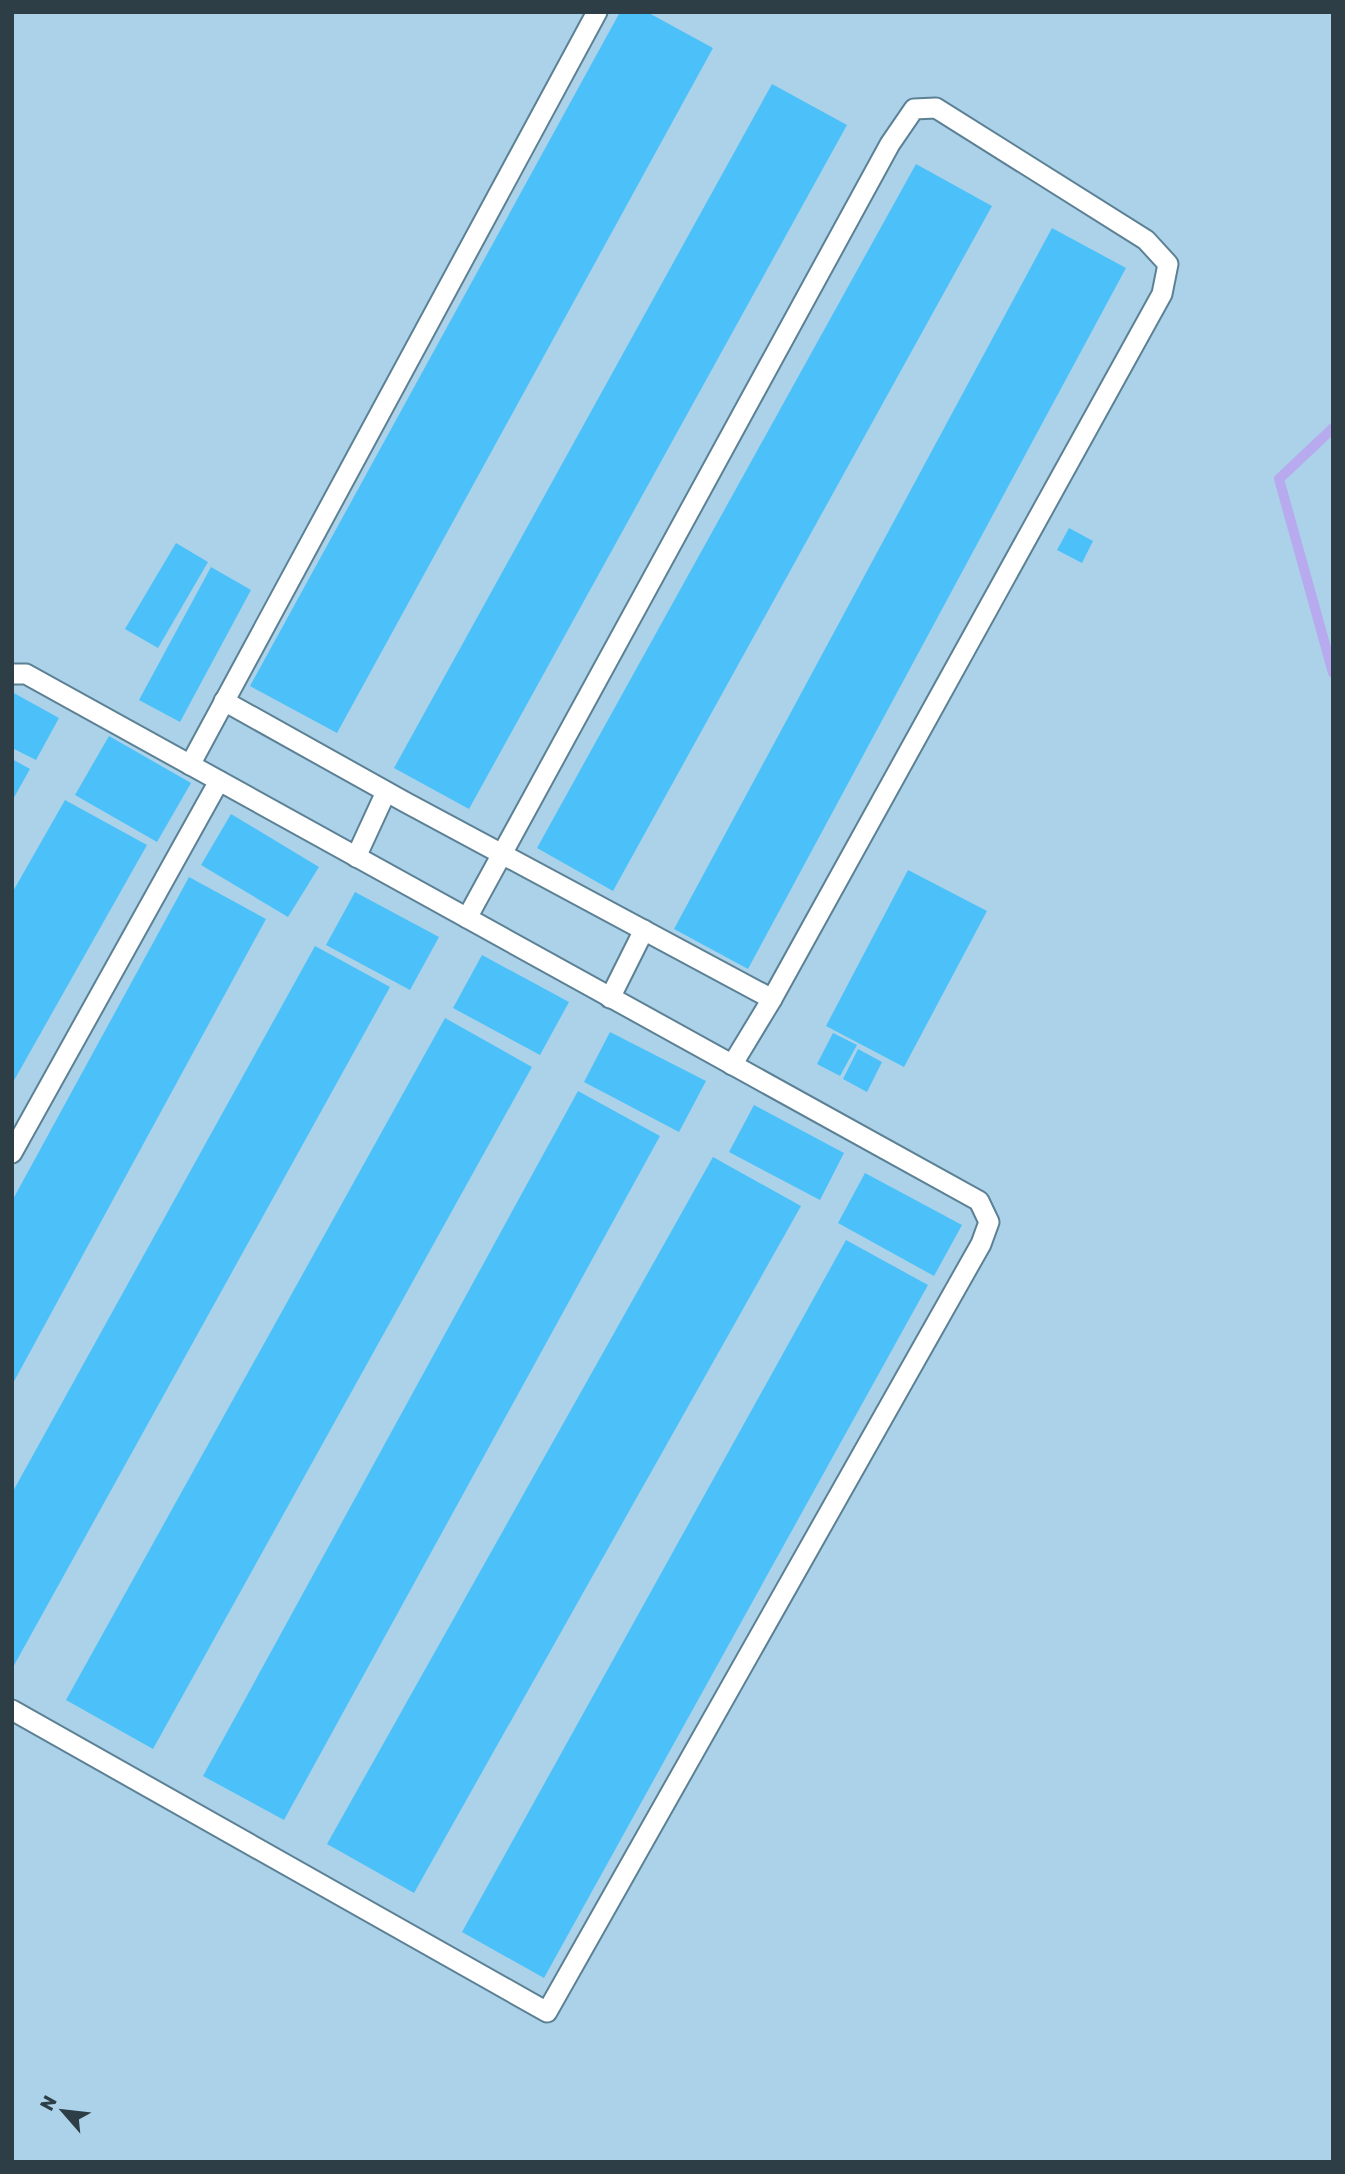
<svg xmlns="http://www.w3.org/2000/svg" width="1345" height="2174" font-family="Rubik,sans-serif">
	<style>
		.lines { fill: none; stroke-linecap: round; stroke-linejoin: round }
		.stream { stroke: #b7aaef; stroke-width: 10 }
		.building { fill: #4cc1f9 }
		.lane-casing { stroke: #5c8195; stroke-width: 23 }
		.lane { stroke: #fff; stroke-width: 19 }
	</style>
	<rect width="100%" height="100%" fill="#abd2e8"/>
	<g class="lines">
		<path class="stream" d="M 1333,428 L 1279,479 L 1333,673"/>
	</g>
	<g class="building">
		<path d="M 620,12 L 647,12 L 713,48 L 337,733 L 250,686 Z"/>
		<path d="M 772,84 L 847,125 L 469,809 L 394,768 Z"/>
		<path d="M 916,164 L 992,206 L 613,891 L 537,848 Z"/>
		<path d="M 1052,228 L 1126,268 L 748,969 L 674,929 Z"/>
		<path d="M 1069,528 L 1093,541 L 1082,563 L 1057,550 Z"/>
		<path d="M 176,543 L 208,562 L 158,648 L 125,629 Z"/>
		<path d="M 211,567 L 251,590 L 180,722 L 139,700 Z"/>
		<path d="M 12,692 L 59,718 L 36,760 L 12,748 Z"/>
		<path d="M 109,736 L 191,783 L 157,842 L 75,795 Z"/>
		<path d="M 12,759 L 30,769 L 12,801 Z"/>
		<path d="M 65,800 L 147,845 L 12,1084 L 12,893 Z"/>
		<path d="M 231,814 L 319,867 L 288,917 L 201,865 Z"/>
		<path d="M 908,870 L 987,911 L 904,1067 L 826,1026 Z"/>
		<path d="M 189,877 L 266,919 L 12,1385 L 12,1201 Z"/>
		<path d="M 355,892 L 439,937 L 410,990 L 326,945 Z"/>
		<path d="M 315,946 L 390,987 L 12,1669 L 12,1493 Z"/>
		<path d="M 482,955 L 569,1002 L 540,1055 L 453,1008 Z"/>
		<path d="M 445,1018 L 532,1067 L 153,1749 L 66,1700 Z"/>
		<path d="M 610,1032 L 706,1081 L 679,1132 L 584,1082 Z"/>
		<path d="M 833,1033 L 857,1045 L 840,1076 L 817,1064 Z"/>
		<path d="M 858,1049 L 882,1062 L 867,1092 L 843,1079 Z"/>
		<path d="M 578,1091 L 660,1136 L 284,1820 L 203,1776 Z"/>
		<path d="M 754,1105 L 844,1153 L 820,1200 L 729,1152 Z"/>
		<path d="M 713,1157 L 801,1206 L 414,1893 L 327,1844 Z"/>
		<path d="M 865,1173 L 962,1225 L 934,1276 L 838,1223 Z"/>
		<path d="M 846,1240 L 928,1285 L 544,1978 L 462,1932 Z"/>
	</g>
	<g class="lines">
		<g class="lane-casing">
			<g id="lane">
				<path d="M 12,674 L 26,674 L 979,1201 L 989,1222 L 981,1244 L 547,2012 L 12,1710"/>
				<path d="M 224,701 L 405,802 L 772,999"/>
				<path d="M 190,765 L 597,12"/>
				<path d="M 356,857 L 386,792"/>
				<path d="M 467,918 L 890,144 L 914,109 L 936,108 L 1146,240 L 1168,264 L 1162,294 L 772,999 L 732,1065"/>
				<path d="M 610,998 L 644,930"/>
				<path d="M 12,1153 L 219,781"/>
			</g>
		</g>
		<use href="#lane" class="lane"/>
	</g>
	<rect width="1345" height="2174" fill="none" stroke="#2e3e47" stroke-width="28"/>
	<g transform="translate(63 2111) rotate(298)" stroke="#abd2e8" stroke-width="5" paint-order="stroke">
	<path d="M0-5L12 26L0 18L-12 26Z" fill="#2e3e47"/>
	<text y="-10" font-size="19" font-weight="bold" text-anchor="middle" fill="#2e3e47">N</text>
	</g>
</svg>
